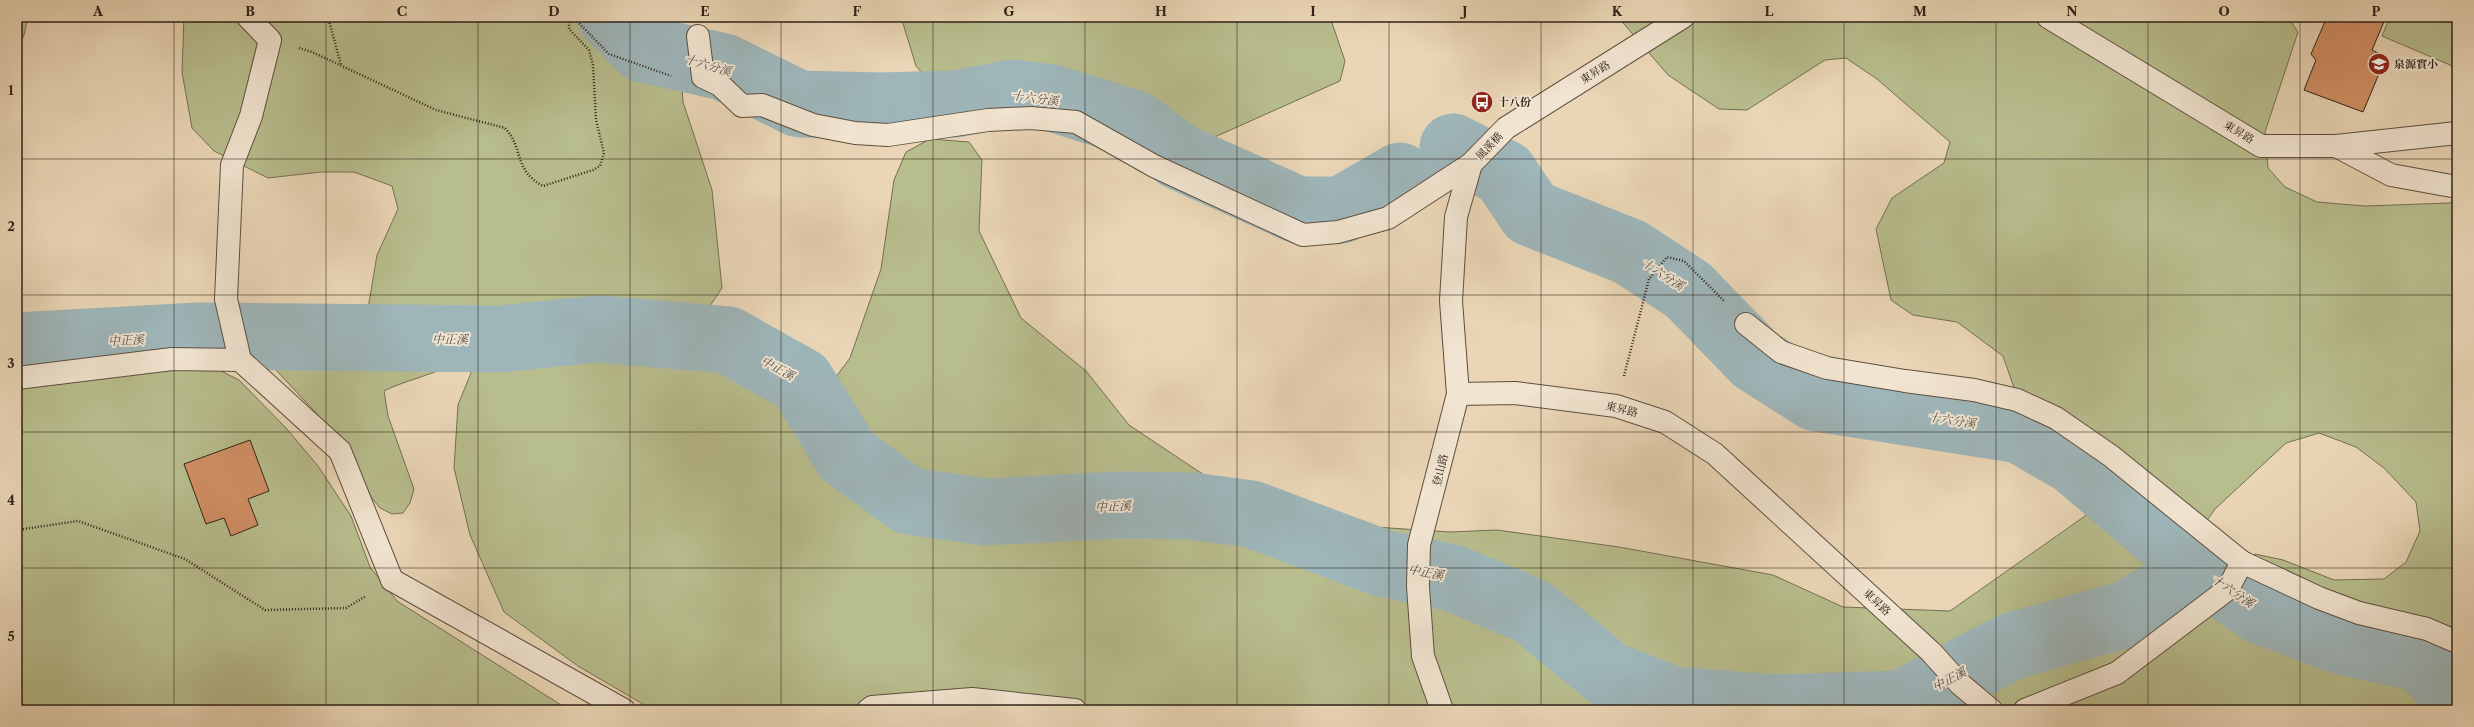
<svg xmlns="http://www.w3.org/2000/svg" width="2474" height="727" font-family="'Libre Caslon Text','Noto Serif TC',serif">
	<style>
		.green { fill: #b8bd8d; stroke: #737052; fill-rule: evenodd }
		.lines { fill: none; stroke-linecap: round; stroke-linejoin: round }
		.river { stroke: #9eb6ba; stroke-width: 67 }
		.building { fill: #d29065; stroke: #2e2218 }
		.service-casing { stroke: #5d4f40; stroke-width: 24 }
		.minor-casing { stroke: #5d4f40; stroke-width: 24 }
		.tertiary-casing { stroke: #5d4f40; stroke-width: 24 }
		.path { stroke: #2e2218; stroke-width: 2.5; stroke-dasharray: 1 2; stroke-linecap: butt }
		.service { stroke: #f1e4d0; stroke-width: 22 }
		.minor { stroke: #f1e4d0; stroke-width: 22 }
		.tertiary { stroke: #f1e4d0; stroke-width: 22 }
		.grid { fill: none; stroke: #2e2218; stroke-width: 1; stroke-opacity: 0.55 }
		.labels { text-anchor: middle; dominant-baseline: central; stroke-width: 4; stroke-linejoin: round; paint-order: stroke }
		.poi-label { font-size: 11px; font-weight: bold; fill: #2e2218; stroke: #f1e4d0; text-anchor: start }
		.street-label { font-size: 11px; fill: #2e2218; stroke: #f1e4d0 }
		.water-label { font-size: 12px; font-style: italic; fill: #504e49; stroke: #f1e4d0 }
		.neatline { fill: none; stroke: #2e2218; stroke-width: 1.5 }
		.grid-label { font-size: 13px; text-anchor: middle; font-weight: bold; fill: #2e2218 }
	</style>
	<rect width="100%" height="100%" fill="#ead6b6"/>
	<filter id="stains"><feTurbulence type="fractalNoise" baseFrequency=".005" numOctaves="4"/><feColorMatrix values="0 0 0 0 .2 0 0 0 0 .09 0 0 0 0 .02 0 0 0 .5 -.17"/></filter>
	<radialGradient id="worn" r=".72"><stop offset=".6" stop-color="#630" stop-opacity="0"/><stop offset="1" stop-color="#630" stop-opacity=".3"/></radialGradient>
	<g class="green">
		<path d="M 17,17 L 28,17 L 24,35 L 17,50 Z"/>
		<path d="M 184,17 L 643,17 L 657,31 L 679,41 L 683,102 L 712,190 L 722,288 L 700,321 L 769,331 L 809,372 L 832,382 L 850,358 L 881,269 L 894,180 L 906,152 L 930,139 L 969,142 L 982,160 L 979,231 L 1021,318 L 1086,371 L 1129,425 L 1204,475 L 1344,525 L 1450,532 L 1497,530 L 1619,547 L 1773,575 L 1843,607 L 1950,611 L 2105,502 L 2019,402 L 2003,356 L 1957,322 L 1913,315 L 1891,300 L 1876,229 L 1892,198 L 1944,163 L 1950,142 L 1877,79 L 1846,58 L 1825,60 L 1747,110 L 1719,109 L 1668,75 L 1618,17 L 2288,17 L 2298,32 L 2265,132 L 2268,168 L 2285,187 L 2317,202 L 2365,206 L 2449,203 L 2457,200 L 2457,710 L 653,710 L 578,666 L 504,612 L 470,535 L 454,468 L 458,405 L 471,373 L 471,366 L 465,361 C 452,363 444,369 432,373 C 416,379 400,383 384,391 L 388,416 L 414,489 L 410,503 L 403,513 L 392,514 L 380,508 L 371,497 L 348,447 L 275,369 L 269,346 L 362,345 L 377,255 L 398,209 L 392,186 L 354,172 L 321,172 L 268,178 L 214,151 L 192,128 L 182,72 ZM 2319,433 L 2356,447 L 2384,468 L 2416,502 L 2420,531 L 2406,562 L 2384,579 L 2334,580 L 2283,560 L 2255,554 L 2239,577 L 2191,543 L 2215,509 L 2286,443 Z"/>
		<path d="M 901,17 L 1330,17 L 1345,61 L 1340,81 L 1208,140 L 1188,136 L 1135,109 L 1024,71 L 928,80 L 916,66 Z"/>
		<path d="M 2390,17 L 2457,17 L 2457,68 L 2382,36 Z"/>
		<path d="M 215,368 L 239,380 L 286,428 L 318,466 L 351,516 L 370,567 L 397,601 L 569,710 L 17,710 L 17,384 L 105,373 Z"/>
	</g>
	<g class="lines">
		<g class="river">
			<path d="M 611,17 L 643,49 L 724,67 L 799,104 L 880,106 L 955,104 L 1013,93 L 1052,98 L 1135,124 L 1180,157 L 1298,210 L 1341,210 L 1400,176"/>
			<path d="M 1453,147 L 1504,173 L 1531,213 L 1630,252 L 1688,290 L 1756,360 L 1816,398 L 2020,430 L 2074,461 L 2202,570 L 2261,611 L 2344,642 L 2419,658 L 2457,694"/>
			<path d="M 17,346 L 198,336 L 500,339 L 598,329 L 728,340 L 801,381 L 847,456 L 909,501 L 985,512 L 1121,505 L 1192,506 L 1251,514 L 1382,563 L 1453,578 L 1533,612 L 1608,674 L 1673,700 L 1774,708 L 1901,704 L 2012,646 L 2127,614 L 2202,570"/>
		</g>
	</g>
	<g class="building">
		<path d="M 2327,17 L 2386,17 L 2372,50 L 2386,57 L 2363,112 L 2304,90 L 2316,60 L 2311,54 Z"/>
		<path d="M 250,440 L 269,491 L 248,499 L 258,525 L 231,536 L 224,518 L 206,524 L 184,464 Z"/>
	</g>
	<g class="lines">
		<g class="service-casing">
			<g id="service">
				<path d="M 698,36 L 703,77 L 720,85 L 742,106 L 762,105 L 813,125 L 855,133 L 888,135 L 988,120 L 1031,118 L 1076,122 L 1154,166 L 1303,235 L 1338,232 L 1388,218 L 1471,164"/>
				<path d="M 2336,146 L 2391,175 L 2457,187"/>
				<path d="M 1746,324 L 1781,352 L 1827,368 L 1905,381 L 1974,390 L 2017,400 L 2056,418 L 2111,456 L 2242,562 L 2319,598 L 2359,613 L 2427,629 L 2457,642"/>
				<path d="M 240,360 L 226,299 L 232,165 L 251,116 L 270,40 L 248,17"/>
				<path d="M 17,378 L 172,359 L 240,360 L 340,451 L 392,580"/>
				<path d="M 2025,710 L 2117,673 L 2228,589 L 2242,562"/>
			</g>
		</g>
		<g class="minor-casing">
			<g id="minor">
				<path d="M 392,580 L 624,710"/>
				<path d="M 868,710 L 872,707 L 972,699 L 1075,710"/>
				<path d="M 1442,710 L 1423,656 L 1418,587 L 1419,545 L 1458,394"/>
			</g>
		</g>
		<g class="tertiary-casing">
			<g id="tertiary">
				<path d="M 1683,17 L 1506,128 L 1471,164 L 1456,217 L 1451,301 L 1458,394 L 1515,393 L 1616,406 L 1665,422 L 1715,454 L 1931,652 L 1960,684 L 1991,710"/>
				<path d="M 2048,17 L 2261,146 L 2336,146 L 2457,133"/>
			</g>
		</g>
		<g class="path">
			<path d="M 328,17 L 341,65"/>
			<path d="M 573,17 L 609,54 L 671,76"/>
			<path d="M 299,48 L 312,52 L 436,110 L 505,128 C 524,148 513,170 543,186 L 593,170 L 600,166 L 604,153 L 596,120 L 593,65 L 589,50 L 569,29 L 569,17"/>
			<path d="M 1624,376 L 1649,279 L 1667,257 L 1684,261 L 1725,302"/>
			<path d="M 17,530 L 78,521 L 185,559 L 265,610 L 346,608 L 366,596"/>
		</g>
		<use href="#service" class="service"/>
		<use href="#minor" class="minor"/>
		<use href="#tertiary" class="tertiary"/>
	</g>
	<path class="grid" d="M 174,17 L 174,710M 326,17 L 326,710M 478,17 L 478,710M 630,17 L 630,710M 781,17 L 781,710M 933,17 L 933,710M 1085,17 L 1085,710M 1237,17 L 1237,710M 1389,17 L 1389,710M 1541,17 L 1541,710M 1693,17 L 1693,710M 1844,17 L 1844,710M 1996,17 L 1996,710M 2148,17 L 2148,710M 2300,17 L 2300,710M 17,159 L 2457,159M 17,295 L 2457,295M 17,432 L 2457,432M 17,568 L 2457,568"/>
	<defs>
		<g id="school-disc" transform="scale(1.15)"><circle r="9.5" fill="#8f2418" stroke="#f1e4d0"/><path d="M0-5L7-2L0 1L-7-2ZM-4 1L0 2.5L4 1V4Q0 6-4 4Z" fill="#fff"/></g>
		<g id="bus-disc" transform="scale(1.15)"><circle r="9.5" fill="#8f2418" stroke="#f1e4d0"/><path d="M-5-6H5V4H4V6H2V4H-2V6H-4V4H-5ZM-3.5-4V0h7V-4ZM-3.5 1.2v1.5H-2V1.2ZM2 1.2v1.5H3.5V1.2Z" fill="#fff"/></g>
	</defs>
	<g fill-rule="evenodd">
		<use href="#school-disc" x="2379" y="64"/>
		<use href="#bus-disc" x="1482" y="102"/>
	</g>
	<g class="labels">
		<g class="poi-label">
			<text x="2394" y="64">泉源實小</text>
			<text x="1498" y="102">十八份</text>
		</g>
		<g class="street-label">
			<text transform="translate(1595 72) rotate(-32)">東昇路</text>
			<text transform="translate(2239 132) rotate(31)">東昇路</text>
			<text transform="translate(1489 146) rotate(-46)">風溪橋</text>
			<text transform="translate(1622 409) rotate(14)">東昇路</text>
			<text transform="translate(1440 470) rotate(-76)">登山路</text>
			<text transform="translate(1877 602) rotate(43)">東昇路</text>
		</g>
		<g class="water-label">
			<text transform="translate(708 65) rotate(16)">十六分溪</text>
			<text transform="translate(1035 98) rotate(7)">十六分溪</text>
			<text transform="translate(1663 274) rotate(33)">十六分溪</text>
			<text transform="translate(450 339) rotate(1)">中正溪</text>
			<text transform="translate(126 340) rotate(-3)">中正溪</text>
			<text transform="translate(778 368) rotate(29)">中正溪</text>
			<text transform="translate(1952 420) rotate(9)">十六分溪</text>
			<text transform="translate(1113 506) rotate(-2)">中正溪</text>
			<text transform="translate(1426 572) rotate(11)">中正溪</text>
			<text transform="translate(2233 591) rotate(34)">十六分溪</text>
			<text transform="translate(1949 679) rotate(-27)">中正溪</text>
		</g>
	</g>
	<rect width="2474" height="727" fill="none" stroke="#ead6b6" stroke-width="44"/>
	<rect x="22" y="22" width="2430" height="683" class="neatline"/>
	<g class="grid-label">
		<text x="98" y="16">A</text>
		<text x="250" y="16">B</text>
		<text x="402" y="16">C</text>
		<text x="554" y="16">D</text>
		<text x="705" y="16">E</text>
		<text x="857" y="16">F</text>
		<text x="1009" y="16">G</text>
		<text x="1161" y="16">H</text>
		<text x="1313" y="16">I</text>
		<text x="1465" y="16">J</text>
		<text x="1617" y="16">K</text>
		<text x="1769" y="16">L</text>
		<text x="1920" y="16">M</text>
		<text x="2072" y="16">N</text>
		<text x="2224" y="16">O</text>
		<text x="2376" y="16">P</text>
		<text x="11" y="95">1</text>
		<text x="11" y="231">2</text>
		<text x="11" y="368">3</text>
		<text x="11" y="505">4</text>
		<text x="11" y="641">5</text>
	</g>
	<rect width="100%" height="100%" filter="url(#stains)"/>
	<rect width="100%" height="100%" fill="url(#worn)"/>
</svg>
